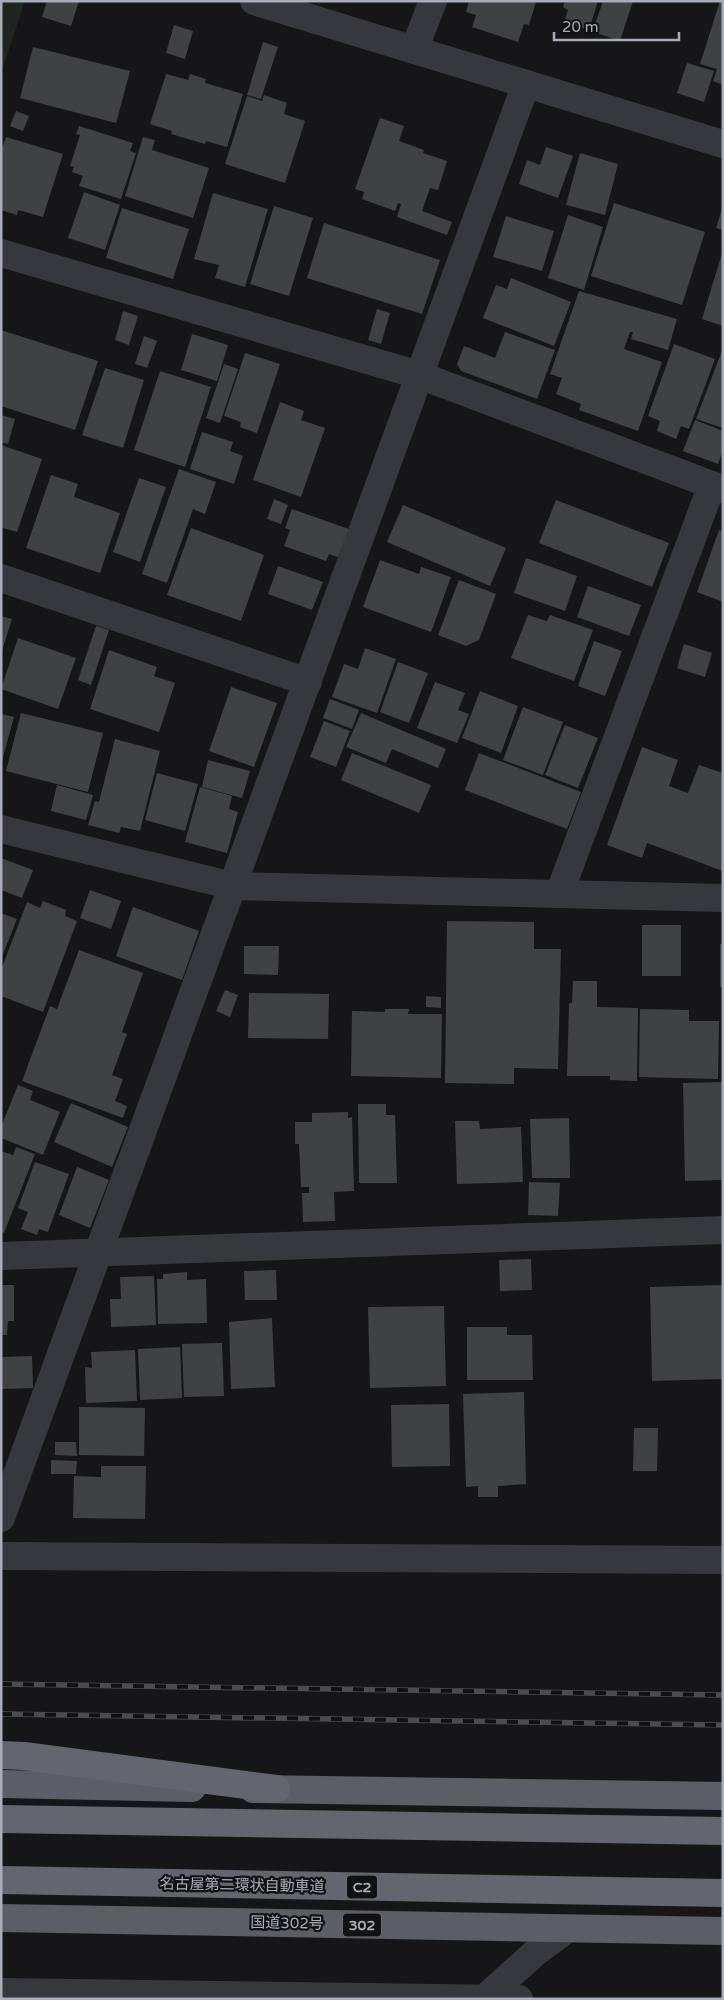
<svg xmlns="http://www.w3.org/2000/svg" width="724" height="2000" font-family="'Varela Round','Noto Sans JP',sans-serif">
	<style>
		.green { fill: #1e261f }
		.building { fill: #404145 }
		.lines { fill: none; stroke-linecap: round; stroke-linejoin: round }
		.minor { stroke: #37383d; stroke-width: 28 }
		.tertiary { stroke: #37383d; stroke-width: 28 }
		.trunk { stroke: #5b5e65; stroke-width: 28 }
		.motorway { stroke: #63666e; stroke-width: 28 }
		.rail-casing { stroke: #4a4c52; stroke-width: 5.5 }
		.rail { stroke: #111113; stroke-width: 4; stroke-dasharray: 11; stroke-linecap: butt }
		.labels { text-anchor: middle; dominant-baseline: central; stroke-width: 4.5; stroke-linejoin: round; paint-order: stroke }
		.shield { fill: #111113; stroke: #7b7e86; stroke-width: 1 }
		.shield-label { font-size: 14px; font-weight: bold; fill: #a8adb8 }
		.street-label { font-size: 15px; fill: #a8adb8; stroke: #111113 }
	</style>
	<rect width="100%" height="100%" fill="#161618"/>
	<path class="green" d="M 1,1 L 25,1 L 1,73 Z"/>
	<g class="building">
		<path d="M 47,1 L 79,1 L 71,26 L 42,17 Z"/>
		<path d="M 469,1 L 532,1 L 536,2 L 529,25 L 524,24 L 518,42 L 472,27 L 476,15 L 466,12 Z"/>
		<path d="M 565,1 L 598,1 L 589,30 L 564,22 L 568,10 L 563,7 Z"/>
		<path d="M 603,1 L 633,1 L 620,41 L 599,34 L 599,33 L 593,30 Z"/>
		<path d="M 720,1 L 723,1 L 723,85 L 713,81 L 717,69 L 700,64 Z"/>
		<path d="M 174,25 L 193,31 L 185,59 L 166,53 Z"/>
		<path d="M 263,42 L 278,47 L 261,99 L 247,95 Z"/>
		<path d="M 33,47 L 130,71 L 116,123 L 20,98 Z"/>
		<path d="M 687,63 L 714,71 L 704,102 L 677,93 Z"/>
		<path d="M 166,74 L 188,80 L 190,74 L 206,79 L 205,83 L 243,94 L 227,147 L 206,141 L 205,144 L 171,134 L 172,131 L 150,124 Z"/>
		<path d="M 264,95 L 287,103 L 284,114 L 305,121 L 285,183 L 225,164 L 247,96 L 262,101 Z"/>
		<path d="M 16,111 L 29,116 L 23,131 L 10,126 Z"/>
		<path d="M 380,118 L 404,126 L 399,141 L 424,150 L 423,153 L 447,161 L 438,190 L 430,188 L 422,211 L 452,222 L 447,235 L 397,217 L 401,204 L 398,203 L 395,211 L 362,199 L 364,192 L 355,189 Z"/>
		<path d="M 79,126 L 133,143 L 130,151 L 136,153 L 121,199 L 79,186 L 83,176 L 72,172 L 74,167 L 70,166 L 80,135 L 76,134 Z"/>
		<path d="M 6,137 L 63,154 L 43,217 L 18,210 L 17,215 L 1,210 L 1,151 Z"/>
		<path d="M 143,137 L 155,140 L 152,150 L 209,168 L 193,218 L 125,196 Z"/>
		<path d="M 546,147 L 573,156 L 558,198 L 519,184 L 527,160 L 540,165 Z"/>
		<path d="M 580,153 L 618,164 L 605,215 L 566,205 Z"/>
		<path d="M 84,192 L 120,205 L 105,250 L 68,238 Z"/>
		<path d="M 213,193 L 268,209 L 245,287 L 215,278 L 219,265 L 194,259 Z"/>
		<path d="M 614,203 L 705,232 L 682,305 L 591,276 Z"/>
		<path d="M 274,206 L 313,218 L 289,296 L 250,284 Z"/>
		<path d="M 122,208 L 189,229 L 173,279 L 106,258 Z"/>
		<path d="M 722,209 L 723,209 L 723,230 L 716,228 Z"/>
		<path d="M 568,215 L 603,227 L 584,290 L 548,278 Z"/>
		<path d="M 506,216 L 554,231 L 542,271 L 493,257 Z"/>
		<path d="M 324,223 L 440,260 L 422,314 L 307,278 Z"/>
		<path d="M 723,250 L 723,326 L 702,319 Z"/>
		<path d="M 511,278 L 571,302 L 554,346 L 483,318 L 496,285 L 507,289 Z"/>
		<path d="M 579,291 L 677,319 L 668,350 L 631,339 L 633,332 L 630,332 L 624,349 L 662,362 L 638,431 L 579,410 L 581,404 L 556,394 L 562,378 L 550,374 Z"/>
		<path d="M 377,309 L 390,313 L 381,344 L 368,340 Z"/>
		<path d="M 123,311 L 138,316 L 129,345 L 115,340 Z"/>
		<path d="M 1,330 L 98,361 L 75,430 L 1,406 Z"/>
		<path d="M 505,332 L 555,350 L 537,399 L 461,371 L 457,364 L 464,346 L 495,358 Z"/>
		<path d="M 192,334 L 228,345 L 217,381 L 181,370 Z"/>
		<path d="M 144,336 L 157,341 L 147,368 L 135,364 Z"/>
		<path d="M 674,344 L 715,359 L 689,429 L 681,426 L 676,439 L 657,431 L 660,421 L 648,416 Z"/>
		<path d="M 723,348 L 723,428 L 696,419 Z"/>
		<path d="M 245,353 L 280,364 L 257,433 L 240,427 L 241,422 L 224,416 Z"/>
		<path d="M 224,364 L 238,369 L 220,423 L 206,418 Z"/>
		<path d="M 105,368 L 144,380 L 123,448 L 82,435 Z"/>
		<path d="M 160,371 L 211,387 L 185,467 L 134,450 Z"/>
		<path d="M 280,402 L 304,411 L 301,420 L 325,428 L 301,497 L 253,480 Z"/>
		<path d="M 1,415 L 15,419 L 8,444 L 1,442 Z"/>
		<path d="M 695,420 L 723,431 L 723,450 L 718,464 L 683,451 Z"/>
		<path d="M 202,432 L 233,442 L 230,451 L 243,456 L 234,484 L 190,469 Z"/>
		<path d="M 1,445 L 42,459 L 17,532 L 3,528 L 1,532 Z"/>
		<path d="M 179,469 L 216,482 L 205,514 L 193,509 L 167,583 L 142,574 Z"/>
		<path d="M 51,475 L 78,484 L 74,497 L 120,513 L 100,573 L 26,548 Z"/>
		<path d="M 139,478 L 166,487 L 140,562 L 113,552 Z"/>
		<path d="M 274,499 L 288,505 L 281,524 L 267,519 Z"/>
		<path d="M 556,500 L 669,543 L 652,587 L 539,543 Z"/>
		<path d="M 403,505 L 506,548 L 490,586 L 387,542 Z"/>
		<path d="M 292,509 L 349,529 L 338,557 L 329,554 L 326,561 L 284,546 L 290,530 L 285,528 Z"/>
		<path d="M 191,528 L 264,555 L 241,621 L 167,595 Z"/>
		<path d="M 719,530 L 723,531 L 723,602 L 697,592 Z"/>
		<path d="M 526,558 L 577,576 L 565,611 L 514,593 Z"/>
		<path d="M 380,560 L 419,574 L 421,567 L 451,577 L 431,632 L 363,607 Z"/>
		<path d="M 278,566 L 323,582 L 312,610 L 268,594 Z"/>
		<path d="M 459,580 L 496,594 L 479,640 L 466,646 L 438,635 Z"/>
		<path d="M 588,586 L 641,605 L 629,636 L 577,617 Z"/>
		<path d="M 528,615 L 547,621 L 550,615 L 593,630 L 574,681 L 511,658 Z"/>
		<path d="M 1,616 L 12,619 L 2,651 L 1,651 Z"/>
		<path d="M 96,626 L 109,630 L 91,685 L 78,680 Z"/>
		<path d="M 18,638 L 76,658 L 58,709 L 1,689 Z"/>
		<path d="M 594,641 L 622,651 L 605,696 L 578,686 Z"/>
		<path d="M 684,644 L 712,653 L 705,677 L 677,668 Z"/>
		<path d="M 365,648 L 396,659 L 377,713 L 332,697 L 344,664 L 358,669 Z"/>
		<path d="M 109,650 L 157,667 L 154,676 L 175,683 L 159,732 L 90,709 Z"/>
		<path d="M 398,662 L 428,673 L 409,723 L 380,712 Z"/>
		<path d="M 435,682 L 465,693 L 458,710 L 469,714 L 457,743 L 417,728 Z"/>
		<path d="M 231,687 L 277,703 L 254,767 L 209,751 Z"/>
		<path d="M 480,691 L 518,706 L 501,753 L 462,738 Z"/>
		<path d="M 330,699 L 359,710 L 352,729 L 323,718 Z"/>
		<path d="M 523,707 L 563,722 L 543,775 L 503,760 Z"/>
		<path d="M 21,713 L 103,733 L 88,792 L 6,771 Z"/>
		<path d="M 361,713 L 446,749 L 438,768 L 392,749 L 386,763 L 346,747 Z"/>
		<path d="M 1,714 L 14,717 L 2,761 L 1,761 Z"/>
		<path d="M 324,721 L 350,731 L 336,767 L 310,757 Z"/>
		<path d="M 565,725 L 598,738 L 578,788 L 545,775 Z"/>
		<path d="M 115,739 L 160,751 L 140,831 L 121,827 L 119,833 L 88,825 L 95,801 L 99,802 Z"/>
		<path d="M 642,747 L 678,760 L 669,786 L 688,793 L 699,765 L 723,773 L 723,871 L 647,843 L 642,858 L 607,845 Z"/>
		<path d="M 352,753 L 431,785 L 419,813 L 341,780 Z"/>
		<path d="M 479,753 L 581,792 L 567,829 L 465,790 Z"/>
		<path d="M 208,760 L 250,771 L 242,798 L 202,787 Z"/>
		<path d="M 157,773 L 198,784 L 185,831 L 145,820 Z"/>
		<path d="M 57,785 L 93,795 L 86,820 L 51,811 Z"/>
		<path d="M 200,787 L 232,796 L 229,809 L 238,812 L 227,853 L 185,842 Z"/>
		<path d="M 1,858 L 33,870 L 22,898 L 1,890 Z"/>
		<path d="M 90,890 L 121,901 L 111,929 L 80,918 Z"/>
		<path d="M 43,901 L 66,910 L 65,916 L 77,921 L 43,1012 L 1,996 L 1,970 L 27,902 L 40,908 Z"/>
		<path d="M 133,907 L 199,931 L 182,980 L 116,956 Z"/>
		<path d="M 1,913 L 17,919 L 1,959 Z"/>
		<path d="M 447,921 L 534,922 L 534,949 L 561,949 L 558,1069 L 514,1068 L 514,1084 L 445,1083 Z"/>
		<rect x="642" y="925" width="39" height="51"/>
		<rect x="720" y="944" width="3" height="43"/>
		<path d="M 244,946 L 279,946 L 278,975 L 244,974 Z"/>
		<path d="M 79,950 L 143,973 L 122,1032 L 127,1034 L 112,1075 L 123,1079 L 115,1101 L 127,1106 L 123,1118 L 22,1081 L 50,1006 L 57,1009 Z"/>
		<path d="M 573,981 L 597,981 L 597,1007 L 638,1008 L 637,1081 L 610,1080 L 610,1076 L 567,1076 L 569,1003 L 572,1003 Z"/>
		<path d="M 225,990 L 238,995 L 230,1017 L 216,1011 Z"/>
		<path d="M 249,993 L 329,994 L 328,1039 L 248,1038 Z"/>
		<path d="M 426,996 L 441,997 L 441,1008 L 426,1007 Z"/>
		<path d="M 385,1009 L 409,1009 L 408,1014 L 442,1014 L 441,1078 L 351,1076 L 352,1011 L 385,1012 Z"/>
		<path d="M 640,1009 L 689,1010 L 689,1021 L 719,1021 L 718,1079 L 639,1077 Z"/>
		<path d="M 723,1082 L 723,1180 L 685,1181 L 683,1083 Z"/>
		<path d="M 18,1085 L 33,1091 L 30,1100 L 60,1112 L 43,1155 L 1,1138 L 1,1127 Z"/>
		<path d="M 71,1103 L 128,1127 L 112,1167 L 54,1142 Z"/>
		<path d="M 358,1104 L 386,1104 L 386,1115 L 395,1115 L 397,1183 L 359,1183 Z"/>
		<path d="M 348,1112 L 348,1118 L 352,1117 L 354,1191 L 334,1192 L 335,1221 L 303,1222 L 302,1193 L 309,1193 L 309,1187 L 301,1187 L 299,1144 L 295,1144 L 295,1122 L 312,1122 L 312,1113 Z"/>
		<path d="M 569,1118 L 570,1178 L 532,1178 L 530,1119 Z"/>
		<path d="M 455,1121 L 479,1121 L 480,1129 L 521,1127 L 523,1182 L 457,1184 Z"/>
		<path d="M 16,1147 L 35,1154 L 4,1233 L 1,1231 L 1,1151 L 13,1155 Z"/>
		<path d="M 35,1162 L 69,1174 L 48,1232 L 39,1229 L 37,1235 L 21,1229 L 28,1212 L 18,1208 Z"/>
		<path d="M 77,1167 L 109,1180 L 90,1228 L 59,1215 Z"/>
		<path d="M 529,1182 L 560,1183 L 558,1216 L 528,1215 Z"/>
		<path d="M 531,1259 L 532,1290 L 500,1291 L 499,1260 Z"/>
		<path d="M 276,1270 L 277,1300 L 245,1300 L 244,1271 Z"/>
		<path d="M 187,1272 L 187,1280 L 206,1279 L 207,1323 L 158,1324 L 157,1279 L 163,1279 L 163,1274 Z"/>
		<path d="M 154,1276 L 156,1325 L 111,1327 L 110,1299 L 121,1299 L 120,1277 Z"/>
		<path d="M 1,1285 L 14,1285 L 14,1321 L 8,1321 L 7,1335 L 1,1335 Z"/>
		<path d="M 723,1285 L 723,1379 L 652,1381 L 650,1287 Z"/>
		<path d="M 444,1306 L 446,1386 L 370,1388 L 368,1307 Z"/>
		<path d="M 272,1318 L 275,1387 L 231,1389 L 229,1322 Z"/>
		<path d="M 467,1327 L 507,1327 L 507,1335 L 532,1335 L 533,1380 L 467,1380 Z"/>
		<path d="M 222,1343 L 224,1396 L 184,1397 L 182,1344 Z"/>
		<path d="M 180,1347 L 182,1398 L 140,1400 L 138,1349 Z"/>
		<path d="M 135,1350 L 137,1401 L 86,1403 L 85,1367 L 92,1368 L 91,1352 Z"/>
		<path d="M 32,1356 L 33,1388 L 1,1389 L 1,1357 Z"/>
		<path d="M 524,1392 L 526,1484 L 498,1486 L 498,1497 L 478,1497 L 478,1486 L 466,1487 L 463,1394 Z"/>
		<path d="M 449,1404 L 450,1466 L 392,1467 L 391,1405 Z"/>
		<path d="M 79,1407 L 145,1408 L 144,1456 L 79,1455 Z"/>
		<path d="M 634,1428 L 658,1428 L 657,1471 L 633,1471 Z"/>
		<path d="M 55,1442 L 76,1442 L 77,1456 L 55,1455 Z"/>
		<path d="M 51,1460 L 77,1461 L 76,1474 L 51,1474 Z"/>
		<path d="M 101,1466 L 146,1466 L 145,1519 L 73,1518 L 74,1476 L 101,1477 Z"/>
	</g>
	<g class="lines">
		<g class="minor">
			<path d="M 414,50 L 433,1"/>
			<path d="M 1,253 L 419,375 L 723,489"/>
			<path d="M 1,578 L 308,682"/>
			<path d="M 1,829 L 233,886 L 723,898"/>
			<path d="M 559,894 L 712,485"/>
			<path d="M 1,1256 L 723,1230"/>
			<path d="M 1,1518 L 526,84"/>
			<path d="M 1,1556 L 723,1560"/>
			<path d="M 1,1992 L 519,1999"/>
			<path d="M 485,1998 L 536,1952 L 567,1929"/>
		</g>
		<path class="tertiary" d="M 254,1 L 723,144"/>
		<g class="trunk">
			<path d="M 1,1784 L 192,1788"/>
			<path d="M 253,1789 L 723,1796"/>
			<path d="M 1,1918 L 723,1931"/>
		</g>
		<g class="motorway">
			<path d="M 1,1755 L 24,1756 L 276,1789"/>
			<path d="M 1,1819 L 723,1831"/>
			<path d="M 1,1880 L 723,1893"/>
		</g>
		<g class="rail-casing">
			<g id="rail">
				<path d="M 1,1684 L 723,1695"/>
				<path d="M 1,1714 L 723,1725"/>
			</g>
		</g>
		<use href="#rail" class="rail"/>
	</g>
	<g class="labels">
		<g class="shield">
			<rect x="347" y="1875.5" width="30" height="23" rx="4"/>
			<rect x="343" y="1913.5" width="38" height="23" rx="4"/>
		</g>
		<g class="shield-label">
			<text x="362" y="1887">C2</text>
			<text x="362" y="1925">302</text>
		</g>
		<g class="street-label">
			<text transform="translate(242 1885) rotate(1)">名古屋第二環状自動車道</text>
			<text transform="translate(287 1923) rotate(1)">国道302号</text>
		</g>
	</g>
	<rect width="724" height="2000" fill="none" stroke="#a8adb8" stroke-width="5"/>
	<path d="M554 32v8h125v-8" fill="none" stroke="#a8adb8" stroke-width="2.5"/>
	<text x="562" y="32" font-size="15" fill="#a8adb8" stroke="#111113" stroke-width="4" paint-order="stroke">20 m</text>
</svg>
